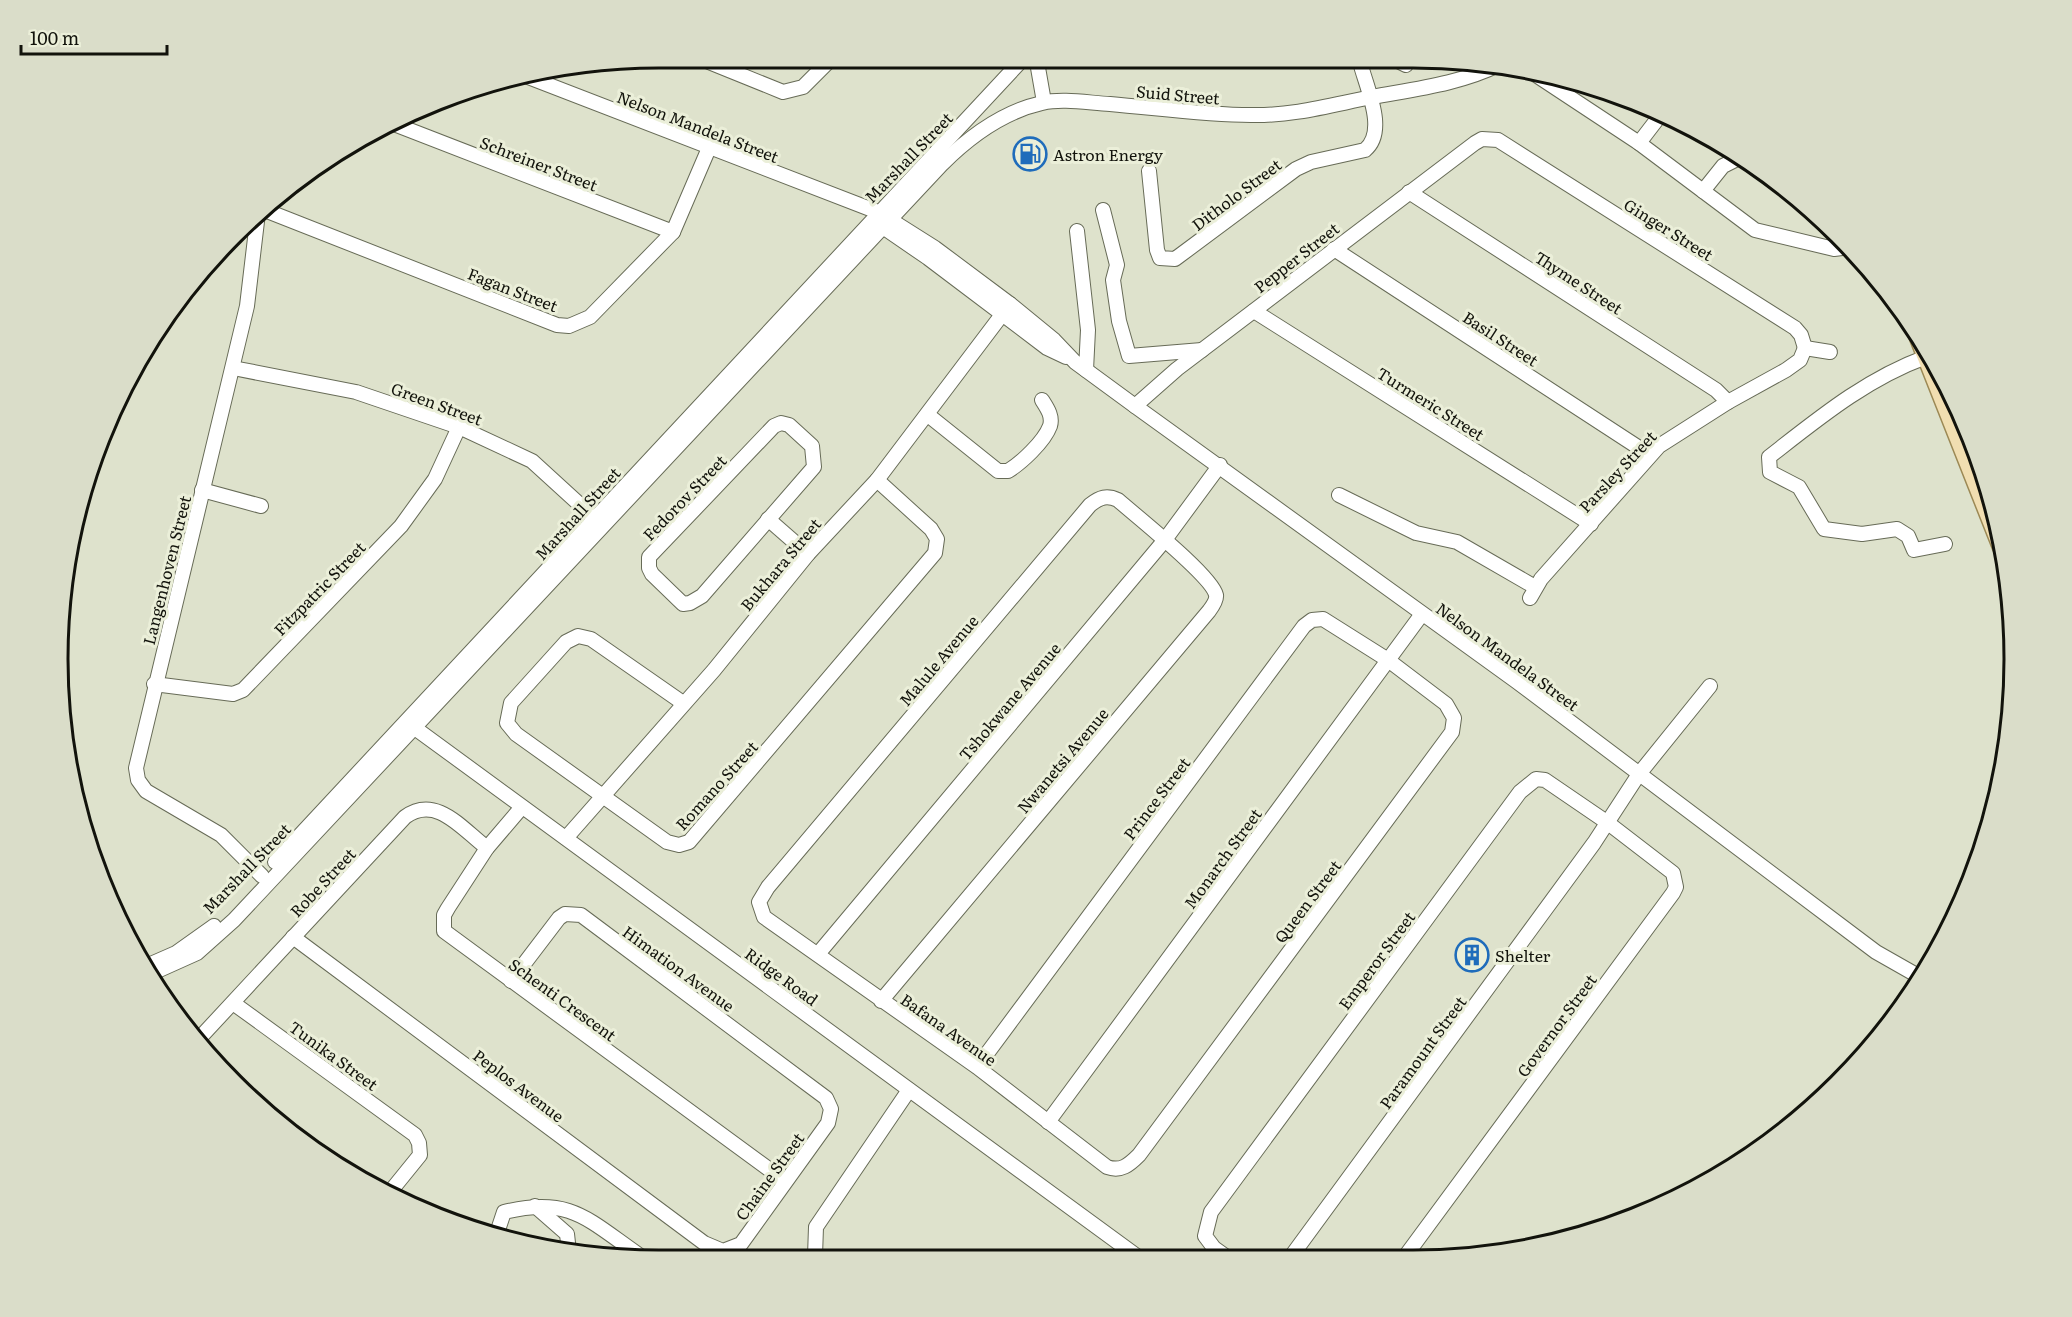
<svg xmlns="http://www.w3.org/2000/svg" width="2072" height="1317" font-family="Literata,serif">
	<style>
		.lines { fill: none; stroke-linecap: round; stroke-linejoin: round }
		.minor-casing { stroke: #676b57; stroke-width: 16 }
		.major-casing { stroke: #9c8955; stroke-width: 21 }
		.minor { stroke: #fff; stroke-width: 14 }
		.major { stroke: #f1deb1; stroke-width: 18 }
		.labels { text-anchor: middle; dominant-baseline: central; stroke-width: 6; stroke-linejoin: round; paint-order: stroke }
		.street-label { font-size: 16px; fill: #12130c; stroke: #ebefd9 }
		.poi-label { font-size: 16px; fill: #12130c; stroke: #ebefd9; text-anchor: start }
		.rim { fill: none; stroke: #12130c; stroke-width: 3 }
	</style>
	<rect width="100%" height="100%" fill="#dee2cc"/>
	<g class="lines">
		<g class="minor-casing">
			<g id="minor">
				<path d="M 709,62 L 783,92 L 803,87 L 828,62"/>
				<path d="M 1037,62 L 1044,102"/>
				<path d="M 1400,62 L 1406,65"/>
				<path d="M 1533,73 L 1639,143"/>
				<path d="M 523,75 L 878,212 L 935,248 L 1010,304 L 1054,340 L 1075,362 L 1135,406 L 1516,681 L 1876,952 L 1920,977"/>
				<path d="M 1662,113 L 1639,143 L 1755,230 L 1834,249 L 1850,247"/>
				<path d="M 394,124 L 673,232"/>
				<path d="M 1149,171 L 1157,250 L 1160,258 L 1175,259 L 1296,169 L 1311,162 L 1365,150 C 1388,131 1366,87 1360,62"/>
				<path d="M 1703,191 L 1723,166 L 1739,158"/>
				<path d="M 1409,192 L 1716,390 L 1728,402"/>
				<path d="M 262,209 L 557,325 L 569,326 L 590,317 L 673,232 L 709,148"/>
				<path d="M 1103,210 L 1117,265 L 1113,280 L 1119,321 L 1129,356 L 1202,350"/>
				<path d="M 258,213 L 247,306 L 136,768 L 138,780 L 146,791 L 221,835 L 262,876"/>
				<path d="M 877,223 L 928,258 L 1047,348 L 1066,357"/>
				<path d="M 1077,231 L 1088,330 L 1086,370"/>
				<path d="M 1334,249 L 1650,455"/>
				<path d="M 1254,311 L 1591,524"/>
				<path d="M 1805,348 L 1830,352"/>
				<path d="M 1926,357 C 1866,379 1819,418 1769,457 L 1770,472 L 1799,487 L 1824,529 L 1862,534 L 1897,529 L 1908,536 L 1914,550 L 1945,544"/>
				<path d="M 233,368 L 356,392 L 459,427 L 532,461 L 601,524"/>
				<path d="M 1135,406 L 1177,369 L 1475,143 L 1482,139 L 1498,140 L 1795,328 L 1801,335 L 1805,348"/>
				<path d="M 928,415 L 998,471 L 1008,471 C 1021,463 1044,442 1050,426 C 1053,416 1047,408 1042,400"/>
				<path d="M 781,423 L 789,425 L 812,446 L 814,467 L 702,596 L 690,603 L 683,604 L 652,574 L 649,568 L 649,557 L 774,426 Z"/>
				<path d="M 202,490 L 261,506"/>
				<path d="M 1339,495 L 1416,533 L 1457,542 L 1535,587"/>
				<path d="M 768,519 L 808,554"/>
				<path d="M 1530,598 L 1541,579 L 1659,446 L 1728,402 L 1786,370 L 1800,360 L 1805,348"/>
				<path d="M 154,684 L 233,694 L 243,690 L 401,526 L 435,479 L 459,427"/>
				<path d="M 683,703 L 591,639 L 578,636 L 566,642 L 511,703 L 507,723 L 516,734 L 667,842 L 679,845 L 689,842 L 935,553 L 937,539 L 931,529 L 877,480"/>
				<path d="M 408,723 L 1138,1257"/>
				<path d="M 522,807 L 487,848 L 448,908 L 444,915 L 444,931 L 785,1181"/>
				<path d="M 566,838 L 714,670 L 808,554 L 877,480 L 1010,304"/>
				<path d="M 275,862 L 1020,62"/>
				<path d="M 293,937 L 704,1243 L 723,1251 L 741,1244 L 828,1123 L 831,1109 L 826,1098 L 581,915 L 565,914 L 559,918 L 511,981"/>
				<path d="M 818,954 L 1164,541 L 1220,465"/>
				<path d="M 144,967 L 176,953 L 214,926"/>
				<path d="M 148,975 L 197,953 L 234,920 L 942,164 C 970,136 1002,112 1042,103 C 1062,98 1089,103 1110,104 C 1157,108 1204,115 1251,115 C 1293,116 1331,105 1372,97 C 1415,89 1460,84 1500,64"/>
				<path d="M 881,1001 L 1209,611 C 1212,607 1217,600 1216,595 C 1212,576 1136,516 1118,500 C 1107,495 1100,497 1090,505 L 768,887 L 759,902 L 764,917 L 977,1067 L 1107,1167 C 1121,1172 1129,1165 1139,1155 L 1452,732 L 1454,718 L 1446,704 L 1388,660 L 1323,619 L 1312,620 L 1304,626 L 977,1067"/>
				<path d="M 233,1003 L 415,1135 L 419,1143 L 420,1155 L 390,1192"/>
				<path d="M 196,1042 L 405,817 C 436,794 462,829 487,848"/>
				<path d="M 1048,1122 L 1422,614"/>
				<path d="M 535,1206 L 567,1234 L 569,1252"/>
				<path d="M 497,1233 L 504,1212 C 570,1196 587,1219 639,1255"/>
				<path d="M 815,1256 L 816,1227 L 909,1090"/>
				<path d="M 1228,1258 L 1214,1248 L 1205,1236 L 1211,1212 L 1520,792 L 1536,779 L 1545,780 L 1608,823 L 1673,873 L 1676,887 L 1673,893 L 1404,1258"/>
				<path d="M 1290,1258 L 1594,843 L 1639,774 L 1710,686"/>
			</g>
		</g>
		<g class="major-casing">
			<path id="major" d="M 1918,335 L 2002,547"/>
		</g>
		<use href="#minor" class="minor"/>
		<use href="#major" class="major"/>
	</g>
	<defs>
		<g id="fuel-ring" transform="scale(1.725)"><circle r="9.5" fill="#ebefd9" stroke="#1f6cbb" stroke-width="1.5"/><path d="M-5.5-6h7V0h2V4h1.3V-2.5L3-4.5l.8-.8L6-3V5H2.5V1h-1V6h-7ZM-4.2-4.7v3.2H.2V-4.7Z" fill="#1f6cbb"/></g>
		<g id="building-ring" transform="scale(1.725)"><circle r="9.5" fill="#ebefd9" stroke="#1f6cbb" stroke-width="1.5"/><path d="M-4-6H4V6H1V3H-1V6H-4ZM-2.5-4.3h1.7v1.8h-1.7ZM.8-4.3h1.7v1.8H.8ZM-2.5-1h1.7V.8h-1.7ZM.8-1h1.7V.8H.8Z" fill="#1f6cbb"/></g>
	</defs>
	<g fill-rule="evenodd">
		<use href="#fuel-ring" x="1030" y="154"/>
		<use href="#building-ring" x="1472" y="955"/>
	</g>
	<g class="labels">
		<g class="street-label">
			<text transform="translate(1178 94) rotate(5)">Suid Street</text>
			<text transform="translate(698 126) rotate(21)">Nelson Mandela Street</text>
			<text transform="translate(908 157) rotate(-46)">Marshall Street</text>
			<text transform="translate(539 163) rotate(21)">Schreiner Street</text>
			<text transform="translate(1236 194) rotate(-37)">Ditholo Street</text>
			<text transform="translate(1669 229) rotate(32)">Ginger Street</text>
			<text transform="translate(1296 257) rotate(-38)">Pepper Street</text>
			<text transform="translate(1579 282) rotate(33)">Thyme Street</text>
			<text transform="translate(513 289) rotate(21)">Fagan Street</text>
			<text transform="translate(1501 338) rotate(33)">Basil Street</text>
			<text transform="translate(437 403) rotate(20)">Green Street</text>
			<text transform="translate(1431 403) rotate(32)">Turmeric Street</text>
			<text transform="translate(1617 471) rotate(-47)">Parsley Street</text>
			<text transform="translate(684 497) rotate(-46)">Fedorov Street</text>
			<text transform="translate(577 513) rotate(-48)">Marshall Street</text>
			<text transform="translate(780 564) rotate(-50)">Bukhara Street</text>
			<text transform="translate(166 570) rotate(-76)">Langenhoven Street</text>
			<text transform="translate(319 588) rotate(-46)">Fitzpatric Street</text>
			<text transform="translate(1508 656) rotate(36)">Nelson Mandela Street</text>
			<text transform="translate(938 660) rotate(-50)">Malule Avenue</text>
			<text transform="translate(1009 701) rotate(-50)">Tshokwane Avenue</text>
			<text transform="translate(1062 760) rotate(-50)">Nwanetsi Avenue</text>
			<text transform="translate(716 785) rotate(-48)">Romano Street</text>
			<text transform="translate(1156 798) rotate(-53)">Prince Street</text>
			<text transform="translate(1222 858) rotate(-54)">Monarch Street</text>
			<text transform="translate(246 868) rotate(-46)">Marshall Street</text>
			<text transform="translate(322 882) rotate(-47)">Robe Street</text>
			<text transform="translate(1307 901) rotate(-53)">Queen Street</text>
			<text transform="translate(1376 960) rotate(-54)">Emperor Street</text>
			<text transform="translate(679 968) rotate(36)">Himation Avenue</text>
			<text transform="translate(782 976) rotate(36)">Ridge Road</text>
			<text transform="translate(563 999) rotate(36)">Schenti Crescent</text>
			<text transform="translate(1556 1025) rotate(-54)">Governor Street</text>
			<text transform="translate(949 1029) rotate(35)">Bafana Avenue</text>
			<text transform="translate(1422 1052) rotate(-54)">Paramount Street</text>
			<text transform="translate(334 1055) rotate(36)">Tunika Street</text>
			<text transform="translate(519 1085) rotate(37)">Peplos Avenue</text>
			<text transform="translate(769 1176) rotate(-54)">Chaine Street</text>
		</g>
		<g class="poi-label">
			<text x="1053" y="154">Astron Energy</text>
			<text x="1495" y="955">Shelter</text>
		</g>
	</g>
	<path d="M0 0H2072V1317H0ZM659 68H1413A591 591 0 0 1 2004 659V659A591 591 0 0 1 1413 1250H659A591 591 0 0 1 68 659V659A591 591 0 0 1 659 68Z" fill="#daddc9" fill-rule="evenodd"/>
	<path class="rim" d="M659 68H1413A591 591 0 0 1 2004 659V659A591 591 0 0 1 1413 1250H659A591 591 0 0 1 68 659V659A591 591 0 0 1 659 68Z"/>
	<path d="M21 45v9h146v-9" fill="none" stroke="#12130c" stroke-width="3"/>
	<text x="30" y="45" font-size="18" fill="#12130c" stroke="#ebefd9" stroke-width="4.5" paint-order="stroke">100 m</text>
</svg>
